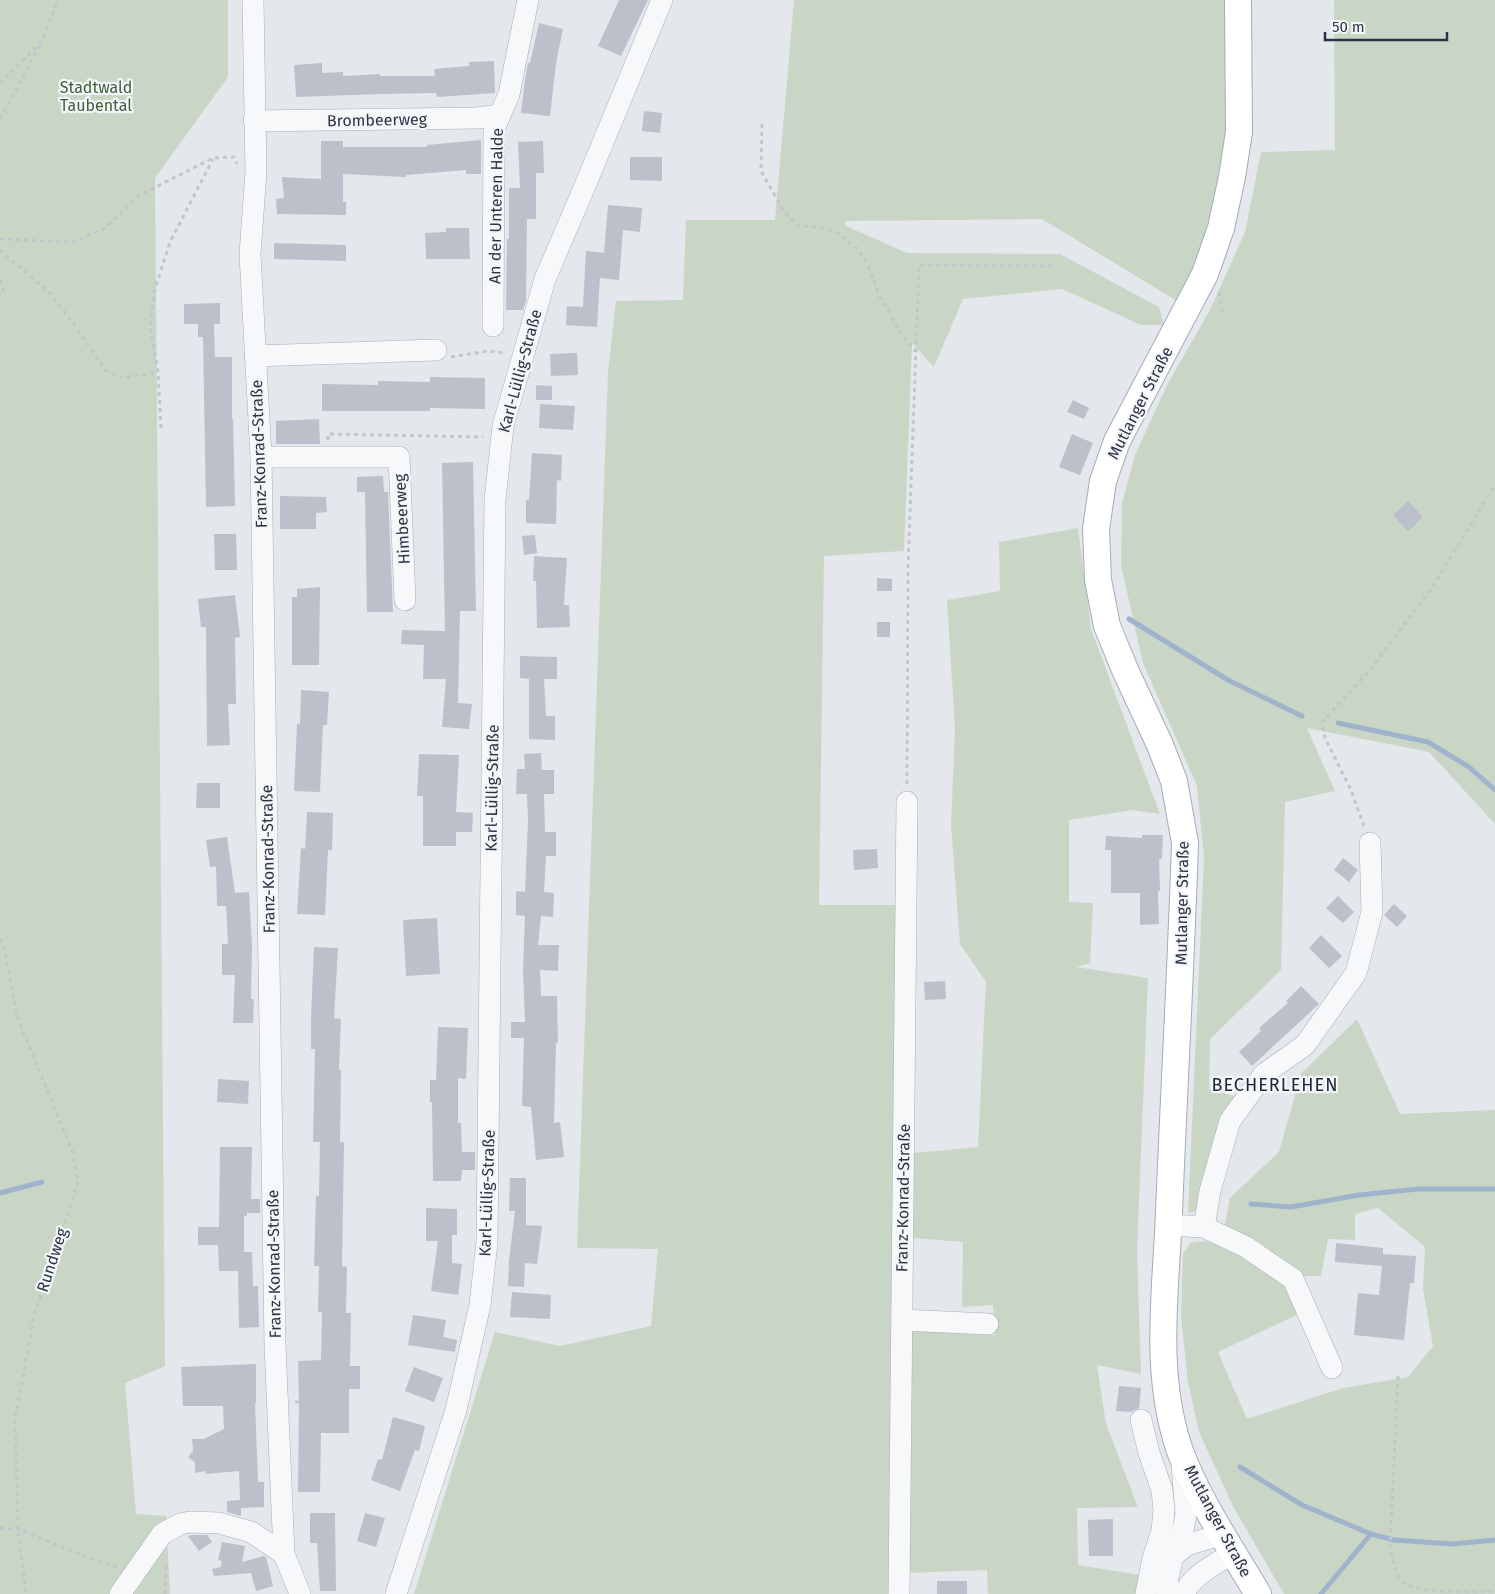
<svg xmlns="http://www.w3.org/2000/svg" width="1495" height="1594" font-family="'Fira Sans',sans-serif">
	<style>
		.green { fill: #c9d6c5 }
		.lines { fill: none; stroke-linecap: round; stroke-linejoin: round }
		.stream { stroke: #9fb4cc; stroke-width: 5 }
		.building { fill: #bbc0ca }
		.minor-casing { stroke: #a9aeb7; stroke-width: 22 }
		.major-casing { stroke: #a3abb8; stroke-width: 28 }
		.path { stroke: #c2c5cb; stroke-width: 3; stroke-dasharray: 4 4; stroke-linecap: butt }
		.minor { stroke: #f7f8fa; stroke-width: 21 }
		.major { stroke: #fff; stroke-width: 26 }
		.labels { text-anchor: middle; dominant-baseline: central; stroke-width: 4.5; stroke-linejoin: round; paint-order: stroke }
		.park-label { font-size: 16px; fill: #3f6138; stroke: #f4f6f9 }
		.street-label { font-size: 16px; fill: #2b3445; stroke: #f4f6f9 }
		.neighbourhood-label { font-size: 18px; letter-spacing: 1px; fill: #1d2536; stroke: #f4f6f9 }
	</style>
	<rect width="100%" height="100%" fill="#e4e7ec"/>
	<g class="green">
		<path d="M 0,0 L 228,0 L 228,77 L 155,178 L 165,1366 L 125,1383 L 136,1514 L 166,1516 L 170,1594 L 0,1594 Z"/>
		<path d="M 794,0 L 1227,0 L 1229,134 L 1219,192 L 1203,247 L 1177,301 L 1042,219 L 845,221 L 846,226 L 907,253 L 1060,254 L 1159,307 L 1164,325 L 1141,325 L 1062,289 L 963,299 L 934,367 L 912,343 L 904,551 L 824,556 L 819,905 L 895,905 L 898,1250 L 893,1594 L 414,1594 L 495,1332 L 560,1346 L 651,1326 L 658,1249 L 577,1248 L 608,372 L 616,301 L 683,300 L 686,220 L 775,220 Z"/>
		<path d="M 1334,0 L 1495,0 L 1495,824 L 1429,752 L 1307,728 L 1335,791 L 1285,802 L 1281,970 L 1210,1039 L 1209,1089 L 1234,1096 L 1213,1150 L 1197,1211 L 1188,1213 L 1204,858 L 1197,786 L 1143,663 L 1121,565 L 1122,503 L 1135,455 L 1168,383 L 1210,310 L 1245,232 L 1261,152 L 1335,150 Z"/>
		<path d="M 1078,528 L 1091,629 L 1160,814 L 1132,810 L 1069,820 L 1069,902 L 1093,903 L 1090,963 L 1076,967 L 1148,978 L 1137,1251 L 1141,1374 L 1097,1365 L 1106,1424 L 1138,1507 L 1077,1508 L 1078,1565 L 1140,1575 L 1137,1594 L 988,1594 L 987,1570 L 905,1573 L 908,1330 L 995,1335 L 993,1305 L 962,1307 L 963,1242 L 913,1238 L 914,1153 L 978,1147 L 986,982 L 960,944 L 951,825 L 955,729 L 947,600 L 1000,591 L 999,542 Z"/>
		<path d="M 1357,1019 L 1400,1114 L 1495,1110 L 1495,1594 L 1284,1594 L 1234,1508 L 1199,1432 L 1188,1382 L 1181,1316 L 1183,1254 L 1190,1243 L 1205,1241 L 1241,1253 L 1280,1273 L 1303,1312 L 1218,1352 L 1247,1419 L 1343,1388 L 1408,1377 L 1433,1346 L 1423,1289 L 1425,1247 L 1378,1208 L 1355,1214 L 1355,1240 L 1328,1239 L 1321,1276 L 1291,1276 L 1224,1229 L 1230,1198 L 1279,1152 L 1301,1074 Z"/>
	</g>
	<g class="lines">
		<g class="stream">
			<path d="M 1129,619 L 1228,680 L 1302,716"/>
			<path d="M 1338,723 L 1428,742 L 1469,767 L 1495,790"/>
			<path d="M 0,1193 L 42,1182"/>
			<path d="M 1251,1204 L 1291,1207 L 1359,1195 L 1418,1189 L 1495,1189"/>
			<path d="M 1240,1467 L 1302,1505 L 1371,1534 L 1394,1540 L 1453,1544 L 1495,1540"/>
			<path d="M 1321,1594 L 1371,1534"/>
		</g>
	</g>
	<g class="building">
		<path d="M 619,0 L 648,0 L 621,56 L 598,46 Z"/>
		<path d="M 539,23 L 563,29 L 556,63 L 550,116 L 521,113 L 525,80 L 528,63 L 530,63 Z"/>
		<path d="M 494,61 L 495,93 L 437,97 L 436,93 L 381,94 L 296,97 L 294,65 L 322,63 L 322,73 L 343,72 L 343,76 L 380,74 L 380,76 L 435,76 L 434,69 L 469,66 L 469,62 Z"/>
		<path d="M 644,111 L 662,113 L 660,133 L 642,131 Z"/>
		<path d="M 481,140 L 481,174 L 466,174 L 466,170 L 406,175 L 406,177 L 343,174 L 343,202 L 346,202 L 346,215 L 277,214 L 276,199 L 284,198 L 282,177 L 321,179 L 321,141 L 343,141 L 343,147 L 427,147 L 427,145 Z"/>
		<path d="M 543,141 L 544,173 L 536,173 L 536,219 L 527,219 L 526,301 L 523,310 L 506,310 L 507,239 L 509,239 L 509,188 L 520,188 L 518,142 Z"/>
		<path d="M 630,157 L 662,157 L 662,181 L 630,180 Z"/>
		<path d="M 608,205 L 642,208 L 640,232 L 623,230 L 619,280 L 600,278 L 597,327 L 566,325 L 567,306 L 583,307 L 586,251 L 604,253 Z"/>
		<path d="M 446,228 L 469,228 L 470,259 L 426,259 L 425,233 L 446,232 Z"/>
		<path d="M 274,243 L 346,245 L 346,261 L 274,259 Z"/>
		<path d="M 220,303 L 220,324 L 214,324 L 215,357 L 232,357 L 232,419 L 233,419 L 235,506 L 206,507 L 203,337 L 198,337 L 198,324 L 184,324 L 184,304 Z"/>
		<path d="M 577,353 L 578,375 L 551,376 L 550,354 Z"/>
		<path d="M 430,377 L 485,378 L 485,409 L 430,408 L 430,411 L 322,411 L 322,384 L 378,385 L 378,381 L 430,382 Z"/>
		<path d="M 536,385 L 552,386 L 552,400 L 536,400 Z"/>
		<path d="M 1073,400 L 1089,408 L 1084,419 L 1067,412 Z"/>
		<path d="M 540,404 L 575,406 L 573,430 L 539,428 Z"/>
		<path d="M 319,419 L 320,444 L 276,444 L 276,421 Z"/>
		<path d="M 1072,434 L 1093,443 L 1080,475 L 1059,467 Z"/>
		<path d="M 532,453 L 562,455 L 561,481 L 557,480 L 556,524 L 526,523 L 526,500 L 529,500 Z"/>
		<path d="M 473,462 L 476,611 L 460,611 L 458,703 L 472,704 L 469,729 L 442,727 L 446,679 L 423,679 L 424,645 L 401,644 L 402,630 L 445,631 L 442,463 Z"/>
		<path d="M 383,476 L 384,492 L 388,492 L 393,612 L 367,612 L 365,492 L 357,492 L 357,477 Z"/>
		<path d="M 280,496 L 326,497 L 327,512 L 316,513 L 316,529 L 280,529 Z"/>
		<path d="M 1408,501 L 1423,517 L 1408,532 L 1393,515 Z"/>
		<path d="M 214,534 L 236,534 L 237,570 L 215,570 Z"/>
		<path d="M 535,535 L 537,553 L 524,555 L 522,536 Z"/>
		<path d="M 534,556 L 567,558 L 564,605 L 569,605 L 570,627 L 537,628 L 536,581 L 533,581 Z"/>
		<path d="M 877,578 L 892,579 L 892,591 L 877,591 Z"/>
		<path d="M 320,587 L 319,665 L 292,665 L 292,597 L 297,597 L 297,589 Z"/>
		<path d="M 235,595 L 240,637 L 235,638 L 236,704 L 228,704 L 230,745 L 207,746 L 206,627 L 201,627 L 198,599 Z"/>
		<rect x="877" y="622" width="13" height="15"/>
		<path d="M 520,656 L 557,657 L 557,679 L 544,679 L 546,716 L 555,716 L 555,740 L 529,739 L 529,679 L 520,678 Z"/>
		<path d="M 301,690 L 329,692 L 327,725 L 323,725 L 320,792 L 294,791 L 297,724 L 300,724 Z"/>
		<path d="M 541,753 L 542,770 L 554,770 L 554,794 L 544,794 L 545,832 L 556,832 L 556,856 L 546,856 L 544,892 L 554,893 L 553,917 L 541,916 L 538,945 L 559,945 L 558,971 L 540,970 L 541,996 L 557,996 L 558,1043 L 556,1043 L 554,1123 L 560,1122 L 564,1157 L 536,1160 L 531,1107 L 522,1106 L 524,1038 L 511,1038 L 511,1022 L 525,1022 L 523,970 L 525,916 L 516,915 L 516,891 L 525,892 L 528,820 L 527,794 L 516,794 L 517,769 L 525,769 L 524,754 Z"/>
		<path d="M 419,754 L 459,755 L 456,812 L 473,813 L 472,832 L 456,832 L 456,846 L 423,846 L 423,796 L 417,796 Z"/>
		<path d="M 197,783 L 220,783 L 220,808 L 196,808 Z"/>
		<path d="M 307,812 L 333,813 L 332,850 L 328,850 L 325,915 L 297,914 L 301,848 L 305,849 Z"/>
		<path d="M 1142,835 L 1163,835 L 1162,859 L 1159,859 L 1160,891 L 1158,891 L 1159,924 L 1140,925 L 1140,893 L 1111,893 L 1111,850 L 1105,850 L 1106,836 L 1142,838 Z"/>
		<path d="M 227,837 L 235,893 L 249,892 L 252,945 L 251,999 L 254,999 L 253,1023 L 233,1023 L 235,975 L 222,975 L 222,944 L 228,944 L 226,906 L 217,906 L 216,866 L 210,867 L 206,840 Z"/>
		<path d="M 877,849 L 878,868 L 854,870 L 853,850 Z"/>
		<path d="M 1343,858 L 1358,870 L 1349,882 L 1334,870 Z"/>
		<path d="M 1338,896 L 1354,912 L 1343,923 L 1326,908 Z"/>
		<path d="M 1394,904 L 1407,916 L 1397,927 L 1384,915 Z"/>
		<path d="M 437,918 L 440,974 L 406,976 L 403,920 Z"/>
		<path d="M 1321,935 L 1342,956 L 1329,968 L 1309,948 Z"/>
		<path d="M 314,947 L 338,948 L 334,1018 L 341,1019 L 339,1070 L 341,1070 L 340,1142 L 344,1142 L 342,1266 L 347,1267 L 346,1313 L 351,1313 L 350,1366 L 360,1366 L 360,1389 L 349,1389 L 349,1433 L 321,1433 L 320,1492 L 298,1492 L 299,1405 L 298,1361 L 321,1360 L 322,1312 L 318,1312 L 319,1266 L 314,1266 L 316,1196 L 319,1196 L 320,1142 L 313,1142 L 315,1049 L 311,1049 L 311,1017 Z"/>
		<path d="M 945,981 L 946,999 L 925,1000 L 924,982 Z"/>
		<path d="M 1301,986 L 1319,1004 L 1252,1066 L 1239,1052 L 1261,1031 L 1259,1028 L 1288,1003 L 1286,1001 Z"/>
		<path d="M 438,1027 L 468,1028 L 466,1079 L 458,1078 L 458,1123 L 461,1123 L 462,1152 L 475,1152 L 475,1170 L 462,1170 L 461,1181 L 433,1181 L 432,1102 L 430,1102 L 430,1080 L 436,1080 Z"/>
		<path d="M 218,1079 L 249,1081 L 248,1104 L 217,1102 Z"/>
		<path d="M 220,1147 L 252,1147 L 251,1199 L 260,1199 L 260,1213 L 247,1213 L 247,1216 L 244,1216 L 244,1252 L 252,1252 L 253,1286 L 258,1286 L 259,1327 L 239,1328 L 238,1271 L 219,1271 L 218,1245 L 198,1245 L 198,1227 L 219,1227 Z"/>
		<path d="M 510,1178 L 526,1178 L 526,1225 L 542,1226 L 537,1264 L 525,1263 L 524,1287 L 508,1286 L 509,1261 L 515,1211 L 509,1211 Z"/>
		<path d="M 426,1208 L 457,1209 L 457,1235 L 452,1235 L 452,1263 L 462,1264 L 458,1295 L 431,1291 L 438,1241 L 426,1241 Z"/>
		<path d="M 1336,1243 L 1383,1248 L 1383,1254 L 1416,1256 L 1414,1283 L 1410,1283 L 1404,1340 L 1354,1335 L 1358,1293 L 1379,1295 L 1382,1266 L 1335,1262 Z"/>
		<path d="M 512,1292 L 551,1295 L 550,1319 L 510,1317 Z"/>
		<path d="M 413,1315 L 446,1320 L 443,1337 L 457,1340 L 455,1352 L 408,1345 Z"/>
		<path d="M 256,1364 L 256,1403 L 255,1403 L 258,1482 L 264,1482 L 264,1507 L 241,1508 L 241,1516 L 227,1512 L 227,1501 L 240,1500 L 239,1471 L 206,1474 L 206,1471 L 195,1473 L 195,1462 L 188,1457 L 193,1451 L 192,1439 L 204,1439 L 224,1429 L 223,1406 L 183,1406 L 181,1367 Z"/>
		<path d="M 414,1367 L 443,1378 L 434,1402 L 405,1391 Z"/>
		<path d="M 1119,1386 L 1141,1388 L 1139,1408 L 1131,1412 L 1116,1411 Z"/>
		<path d="M 393,1417 L 425,1426 L 419,1451 L 415,1450 L 400,1491 L 371,1480 L 378,1459 L 382,1460 Z"/>
		<path d="M 310,1513 L 335,1513 L 336,1591 L 320,1591 L 317,1543 L 310,1543 Z"/>
		<path d="M 365,1513 L 385,1518 L 376,1547 L 357,1541 Z"/>
		<path d="M 1113,1519 L 1113,1556 L 1089,1556 L 1088,1520 Z"/>
		<path d="M 191,1535 L 207,1535 L 212,1542 L 199,1551 L 188,1536 Z"/>
		<path d="M 222,1542 L 245,1546 L 242,1562 L 264,1556 L 266,1557 L 273,1586 L 256,1591 L 251,1573 L 214,1576 L 212,1569 L 221,1567 L 222,1561 L 218,1560 Z"/>
		<rect x="937" y="1581" width="30" height="13"/>
	</g>
	<g class="lines">
		<g class="minor-casing">
			<g id="minor">
				<path d="M 253,0 L 256,172 L 250,254 L 261,457 L 275,1345 L 284,1554 L 300,1594"/>
				<path d="M 254,121 L 477,118 L 500,115"/>
				<path d="M 493,326 L 494,129 L 509,94 L 528,0"/>
				<path d="M 255,356 L 436,350"/>
				<path d="M 261,457 L 399,457 L 405,600"/>
				<path d="M 1168,1225 L 1204,1227 L 1246,1247 L 1293,1279 L 1332,1368"/>
				<path d="M 1204,1227 L 1210,1191 L 1230,1121 L 1264,1074 L 1305,1045 L 1356,973 L 1372,912 L 1370,843"/>
				<path d="M 902,1320 L 988,1324"/>
				<path d="M 1141,1420 L 1149,1453 L 1162,1490 L 1164,1510 L 1162,1531 L 1153,1558 L 1146,1594"/>
				<path d="M 1173,1556 L 1187,1545 L 1223,1534"/>
				<path d="M 120,1594 L 162,1534 L 180,1524 L 190,1522 L 219,1523 L 251,1532 L 284,1554"/>
				<path d="M 396,1594 L 456,1410 L 480,1305 L 487,1242 L 495,500 L 503,426 L 545,279 L 582,193 L 662,0"/>
				<path d="M 899,1594 L 907,802"/>
				<path d="M 1167,1594 L 1168,1577 L 1173,1556 L 1182,1535 L 1186,1514 L 1182,1466"/>
				<path d="M 1184,1594 C 1192,1575 1217,1563 1234,1553"/>
			</g>
		</g>
		<g class="major-casing">
			<path id="major" d="M 1238,0 L 1239,132 L 1232,177 L 1221,228 L 1205,274 L 1117,441 L 1103,481 L 1096,529 L 1098,580 L 1107,626 L 1126,672 L 1160,745 L 1174,781 L 1185,843 C 1181,966 1174,1089 1169,1212 C 1166,1291 1153,1373 1180,1451 C 1197,1498 1232,1550 1258,1594"/>
		</g>
		<g class="path">
			<path d="M 0,84 L 42,41 L 58,0"/>
			<path d="M 0,119 L 40,45"/>
			<path d="M 762,124 L 761,171 L 785,213 L 798,226 L 817,227 L 836,232 L 859,250 L 870,270 L 879,295 L 900,332 L 916,352"/>
			<path d="M 0,239 L 73,242 L 105,228 L 138,196 L 213,158 L 234,157 L 237,164"/>
			<path d="M 0,250 L 51,294 L 79,331 L 105,370 L 123,378 L 158,372"/>
			<path d="M 0,280 L 4,292 L 0,295"/>
			<path d="M 1219,292 L 1223,313"/>
			<path d="M 451,357 L 488,351 L 504,353"/>
			<path d="M 161,428 L 158,372 L 150,327 L 155,289 L 170,242 L 213,159"/>
			<path d="M 328,440 L 328,434 L 483,437"/>
			<path d="M 907,784 L 908,568 L 919,265 L 1052,266"/>
			<path d="M 1364,826 L 1351,790 L 1325,738 L 1322,722 L 1369,671 L 1431,589 L 1495,485"/>
			<path d="M 0,939 L 4,947 L 17,1016 L 73,1153 L 78,1182 L 34,1316 L 15,1420 L 18,1529 L 26,1594"/>
			<path d="M 1398,1376 L 1390,1546 C 1392,1559 1394,1571 1403,1582 C 1414,1594 1476,1592 1495,1592"/>
			<path d="M 295,1402 L 318,1403"/>
			<path d="M 0,1528 L 18,1529 L 92,1559 L 117,1567"/>
			<path d="M 165,1594 L 166,1563"/>
		</g>
		<use href="#minor" class="minor"/>
		<use href="#major" class="major"/>
	</g>
	<g class="labels">
		<g class="park-label">
			<text x="96" y="87">Stadtwald<tspan x="96" dy="18">Taubental</tspan></text>
		</g>
		<g class="street-label">
			<text transform="translate(377 120) rotate(-1)">Brombeerweg</text>
			<text transform="translate(496 206) rotate(-89)">An der Unteren Halde</text>
			<text transform="translate(520 371) rotate(-75)">Karl-Lüllig-Straße</text>
			<text transform="translate(1140 403) rotate(-63)">Mutlanger Straße</text>
			<text transform="translate(259 454) rotate(-92)">Franz-Konrad-Straße</text>
			<text transform="translate(402 519) rotate(-93)">Himbeerweg</text>
			<text transform="translate(492 788) rotate(-89)">Karl-Lüllig-Straße</text>
			<text transform="translate(268 859) rotate(-91)">Franz-Konrad-Straße</text>
			<text transform="translate(1182 903) rotate(-89)">Mutlanger Straße</text>
			<text transform="translate(487 1193) rotate(-88)">Karl-Lüllig-Straße</text>
			<text transform="translate(903 1198) rotate(-89)">Franz-Konrad-Straße</text>
			<text transform="translate(52 1260) rotate(-72)">Rundweg</text>
			<text transform="translate(274 1264) rotate(-91)">Franz-Konrad-Straße</text>
			<text transform="translate(1218 1521) rotate(62)">Mutlanger Straße</text>
		</g>
		<g class="neighbourhood-label">
			<text x="1275" y="1085">BECHERLEHEN</text>
		</g>
	</g>
	<path d="M1325 32v8h122v-8" fill="none" stroke="#2b3445" stroke-width="2.5"/>
	<text x="1332" y="32" font-size="15" fill="#2b3445" stroke="#f4f6f9" stroke-width="4" paint-order="stroke">50 m</text>
</svg>
